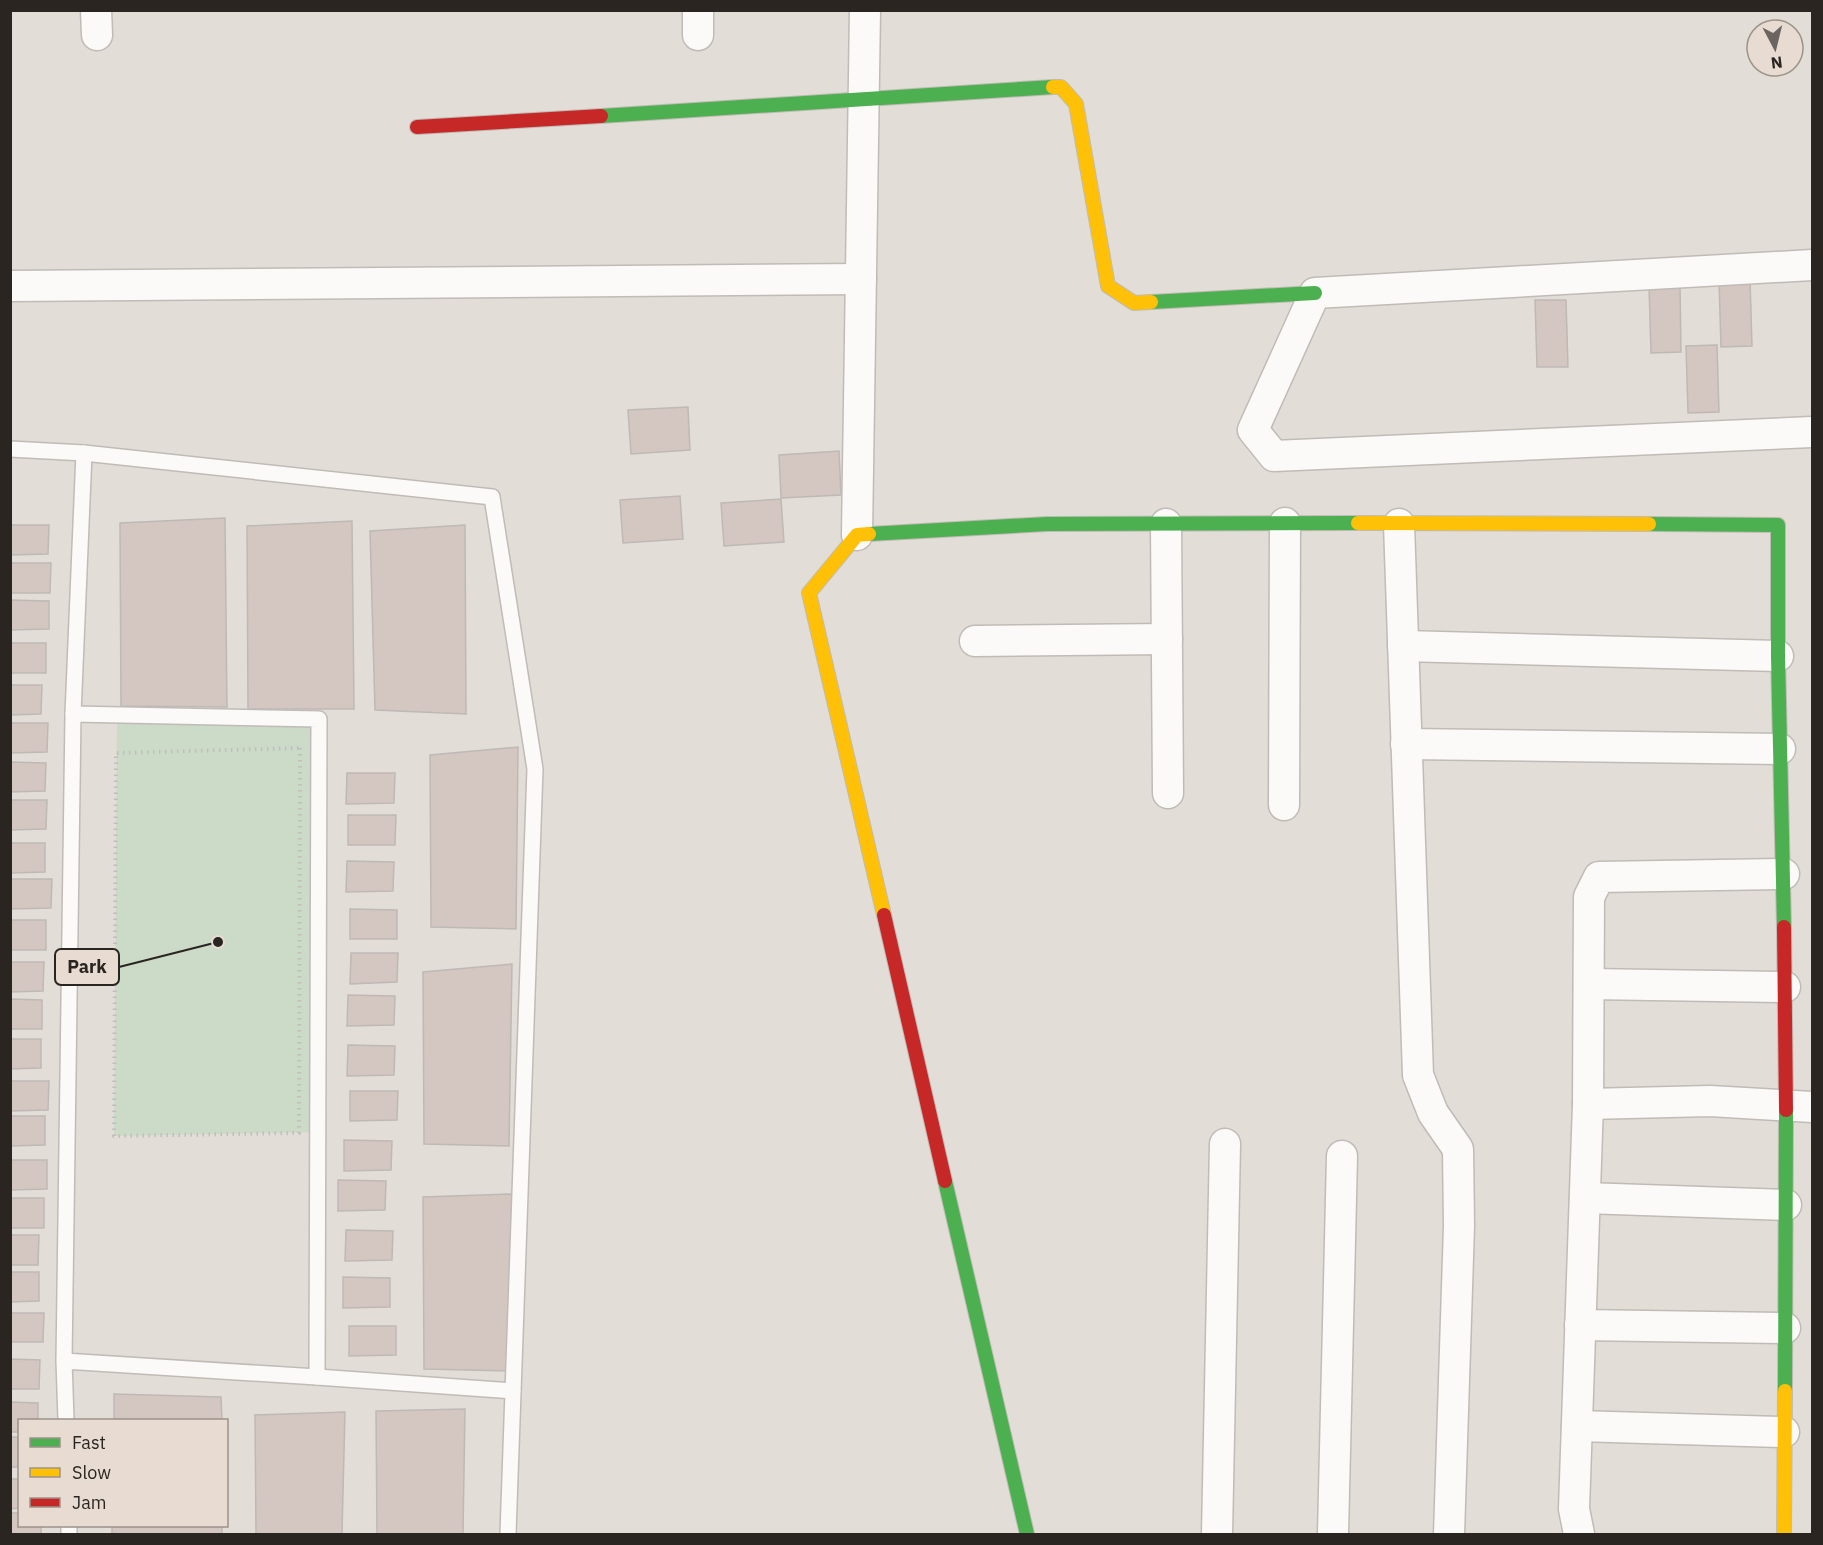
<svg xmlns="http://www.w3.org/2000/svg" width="1823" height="1545" font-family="'IBM Plex Sans',sans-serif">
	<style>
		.green { fill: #ccdac8 }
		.building { fill: #d4c6c1; stroke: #beb9b5; stroke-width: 1.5 }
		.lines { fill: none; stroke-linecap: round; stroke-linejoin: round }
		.lane-casing { stroke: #c0bbb6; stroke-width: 18 }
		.street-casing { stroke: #c0bbb6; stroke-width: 33 }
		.fast-casing { stroke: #c0bbb6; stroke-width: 16 }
		.slow-casing { stroke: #c0bbb6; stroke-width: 16 }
		.jam-casing { stroke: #c0bbb6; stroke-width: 16 }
		.path { stroke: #c1bebd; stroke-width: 4; stroke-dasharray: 1.5 4.5; stroke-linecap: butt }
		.lane { stroke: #fbfaf9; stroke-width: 15 }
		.street { stroke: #fbfaf9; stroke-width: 30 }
		.fast { stroke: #4caf50; stroke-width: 14 }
		.slow { stroke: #ffc107; stroke-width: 14 }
		.jam { stroke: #c62828; stroke-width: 14 }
		.leader { fill: none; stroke: #2a2521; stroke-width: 2 }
		.callout-dot { fill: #2a2521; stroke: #e8dcd2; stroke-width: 2 }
		.callout { fill: #e8dcd2; stroke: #2a2521; stroke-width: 2 }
		.callout-label { font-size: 18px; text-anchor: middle; font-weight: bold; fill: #2a2521 }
	</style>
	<rect width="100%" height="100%" fill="#e3ddd7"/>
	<path class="green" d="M 117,710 L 319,719 L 324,1132 L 114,1136 Z"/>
	<g class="building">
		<path d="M 1750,279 L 1752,346 L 1721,347 L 1719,280 Z"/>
		<path d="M 1680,285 L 1681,352 L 1651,353 L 1649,286 Z"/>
		<path d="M 1535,300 L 1566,300 L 1568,367 L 1537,367 Z"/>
		<path d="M 1717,345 L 1719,412 L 1688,413 L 1686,346 Z"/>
		<path d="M 688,407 L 690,450 L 631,454 L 628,410 Z"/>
		<path d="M 839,451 L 841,495 L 781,498 L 779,455 Z"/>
		<path d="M 680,496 L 683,539 L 623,543 L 620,500 Z"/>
		<path d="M 781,499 L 784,542 L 724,546 L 721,503 Z"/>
		<path d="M 225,518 L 227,707 L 121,706 L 120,523 Z"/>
		<path d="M 352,521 L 354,709 L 248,709 L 247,526 Z"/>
		<path d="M 10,525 L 49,525 L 48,554 L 10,555 Z"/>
		<path d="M 465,525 L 466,714 L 375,710 L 370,531 Z"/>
		<path d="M 10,563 L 51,563 L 50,593 L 10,593 Z"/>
		<path d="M 10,600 L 49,601 L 49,629 L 10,630 Z"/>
		<rect x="10" y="643" width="36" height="30"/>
		<path d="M 10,685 L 42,685 L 41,714 L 10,715 Z"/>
		<path d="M 10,723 L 48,723 L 47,752 L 10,753 Z"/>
		<path d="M 518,747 L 516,929 L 431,927 L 430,755 Z"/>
		<path d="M 10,762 L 46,763 L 45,791 L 10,792 Z"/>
		<path d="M 347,773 L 395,773 L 394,803 L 346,804 Z"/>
		<path d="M 10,800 L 47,800 L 46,829 L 10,830 Z"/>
		<path d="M 348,815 L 396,815 L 395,845 L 348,845 Z"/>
		<path d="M 10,843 L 45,843 L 45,872 L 10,873 Z"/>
		<path d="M 347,861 L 394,862 L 393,891 L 346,892 Z"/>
		<path d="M 10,879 L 52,879 L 51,908 L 10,909 Z"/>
		<path d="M 350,909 L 397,910 L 397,939 L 350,939 Z"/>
		<rect x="10" y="920" width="36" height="30"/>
		<path d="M 351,953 L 398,953 L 397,982 L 350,984 Z"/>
		<path d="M 10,962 L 44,962 L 43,991 L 10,992 Z"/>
		<path d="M 512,964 L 509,1146 L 424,1144 L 423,972 Z"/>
		<path d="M 348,995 L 395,996 L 394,1025 L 347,1026 Z"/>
		<path d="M 10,999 L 42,1000 L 42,1029 L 10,1029 Z"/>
		<path d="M 10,1039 L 41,1039 L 41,1068 L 10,1069 Z"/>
		<path d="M 348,1045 L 395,1046 L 394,1075 L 347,1076 Z"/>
		<path d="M 10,1081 L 49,1081 L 48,1110 L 10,1111 Z"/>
		<path d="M 350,1091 L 398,1091 L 397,1120 L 350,1121 Z"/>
		<path d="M 10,1116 L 45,1116 L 45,1145 L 10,1146 Z"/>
		<path d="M 344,1140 L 392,1141 L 391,1170 L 344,1171 Z"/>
		<path d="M 10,1160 L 47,1160 L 47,1189 L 10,1190 Z"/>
		<path d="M 338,1180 L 386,1181 L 385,1210 L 338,1211 Z"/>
		<path d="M 512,1194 L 509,1371 L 424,1369 L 423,1197 Z"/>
		<rect x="10" y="1198" width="34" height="30"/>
		<path d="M 346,1230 L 393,1231 L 392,1260 L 345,1261 Z"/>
		<path d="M 10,1235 L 39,1235 L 38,1265 L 10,1265 Z"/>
		<path d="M 10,1272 L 39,1272 L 39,1301 L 10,1302 Z"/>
		<path d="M 343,1277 L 390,1278 L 390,1307 L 343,1308 Z"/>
		<path d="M 10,1313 L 44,1313 L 43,1342 L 10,1342 Z"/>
		<path d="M 349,1326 L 396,1326 L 396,1355 L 349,1356 Z"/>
		<path d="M 10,1359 L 40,1360 L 39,1389 L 10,1389 Z"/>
		<path d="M 114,1394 L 221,1397 L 222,1420 L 114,1420 Z"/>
		<path d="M 10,1402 L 38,1403 L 38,1420 L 20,1420 L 20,1432 L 10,1432 Z"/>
		<path d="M 465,1409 L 463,1534 L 377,1534 L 376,1411 Z"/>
		<path d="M 345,1412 L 342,1534 L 256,1534 L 255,1415 Z"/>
		<rect x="10" y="1437" width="10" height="30"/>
		<path d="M 10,1479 L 20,1479 L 20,1508 L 10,1509 Z"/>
		<path d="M 10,1513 L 20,1513 L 20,1526 L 41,1526 L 41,1534 L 10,1534 Z"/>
		<rect x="112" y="1526" width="110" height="8"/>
	</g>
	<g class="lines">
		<g class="lane-casing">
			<g id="lane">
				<path d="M 10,449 L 84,453 L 492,497 L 535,769 L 508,1534"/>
				<path d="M 73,714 L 84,453"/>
				<path d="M 64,1361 L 317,1377 L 319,719 L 73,714 L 64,1361 L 66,1420"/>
				<path d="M 317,1377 L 513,1391"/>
				<path d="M 69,1526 L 69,1534"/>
			</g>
		</g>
		<g class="street-casing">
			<g id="street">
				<path d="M 96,10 L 97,35"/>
				<path d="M 698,10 L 698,35"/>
				<path d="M 1812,265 L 1315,293 L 1253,430 L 1274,456 L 1812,432"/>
				<path d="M 10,286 L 861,279"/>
				<path d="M 1166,524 L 1168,793"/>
				<path d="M 1399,524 L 1418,1075 L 1433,1113 L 1458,1149 L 1459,1226 L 1449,1534"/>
				<path d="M 857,535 L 865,10"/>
				<path d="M 975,641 L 1167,639"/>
				<path d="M 1403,646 L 1778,656"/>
				<path d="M 1406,744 L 1780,749"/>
				<path d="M 1284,805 L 1285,523"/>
				<path d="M 1589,984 L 1785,987"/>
				<path d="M 1588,1104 L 1710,1101 L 1812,1107"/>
				<path d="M 1585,1198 L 1786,1205"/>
				<path d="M 1580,1325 L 1785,1328"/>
				<path d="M 1577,1426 L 1784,1432"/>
				<path d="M 1217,1534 L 1225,1144"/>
				<path d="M 1333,1534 L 1342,1156"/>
				<path d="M 1579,1534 L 1574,1509 L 1588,1104 L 1589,897 L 1599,877 L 1784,874"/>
			</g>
		</g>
		<g class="fast-casing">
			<g id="fast">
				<path d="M 601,116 L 1053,87"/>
				<path d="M 1151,302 L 1315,293"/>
				<path d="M 1649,524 L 1778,525 L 1778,656 L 1784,927"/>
				<path d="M 869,534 L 1047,524 L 1358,523"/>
				<path d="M 945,1181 L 1027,1534"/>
				<path d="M 1785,1391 L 1786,1110"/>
			</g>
		</g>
		<g class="slow-casing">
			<g id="slow">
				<path d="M 1053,87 L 1061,87 L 1076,104 L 1108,286 L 1134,303 L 1151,302"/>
				<path d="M 1358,523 L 1649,524"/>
				<path d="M 869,534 L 857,535 L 809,593 L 884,915"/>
				<path d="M 1784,1534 L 1785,1391"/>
			</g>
		</g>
		<g class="jam-casing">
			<g id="jam">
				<path d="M 417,127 L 601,116"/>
				<path d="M 884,915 L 945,1181"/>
				<path d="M 1784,927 L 1786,1110"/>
			</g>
		</g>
		<path class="path" d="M 300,748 L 299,1133 L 114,1136 L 116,753 Z"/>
		<use href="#lane" class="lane"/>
		<use href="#street" class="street"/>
		<use href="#fast" class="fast"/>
		<use href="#slow" class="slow"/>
		<use href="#jam" class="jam"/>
	</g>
	<path class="leader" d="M218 942L119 967"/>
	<circle class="callout-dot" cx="218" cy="942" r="6"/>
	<rect class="callout" x="55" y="949" width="64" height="36" rx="6"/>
	<g class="callout-label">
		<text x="87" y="973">Park</text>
	</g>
	<rect width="1823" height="1545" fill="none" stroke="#2a2521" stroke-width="24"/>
	<rect x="18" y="1419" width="210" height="108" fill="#e8dcd2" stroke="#9c938b" stroke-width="1.5"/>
	<rect x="30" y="1438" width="30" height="9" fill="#4caf50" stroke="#9c938b" stroke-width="1.5"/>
	<text x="72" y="1449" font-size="18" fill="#2a2521">Fast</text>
	<rect x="30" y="1468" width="30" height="9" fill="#ffc107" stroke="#9c938b" stroke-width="1.5"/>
	<text x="72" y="1479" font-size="18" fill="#2a2521">Slow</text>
	<rect x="30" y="1498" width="30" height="9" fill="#c62828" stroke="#9c938b" stroke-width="1.5"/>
	<text x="72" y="1509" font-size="18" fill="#2a2521">Jam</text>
	<g transform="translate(1775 48) rotate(173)"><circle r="28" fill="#e8dcd2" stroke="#9c938b" stroke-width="1.5"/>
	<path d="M0-4.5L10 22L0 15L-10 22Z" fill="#6b6561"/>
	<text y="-9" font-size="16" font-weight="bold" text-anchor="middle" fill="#2a2521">N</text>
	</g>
</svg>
